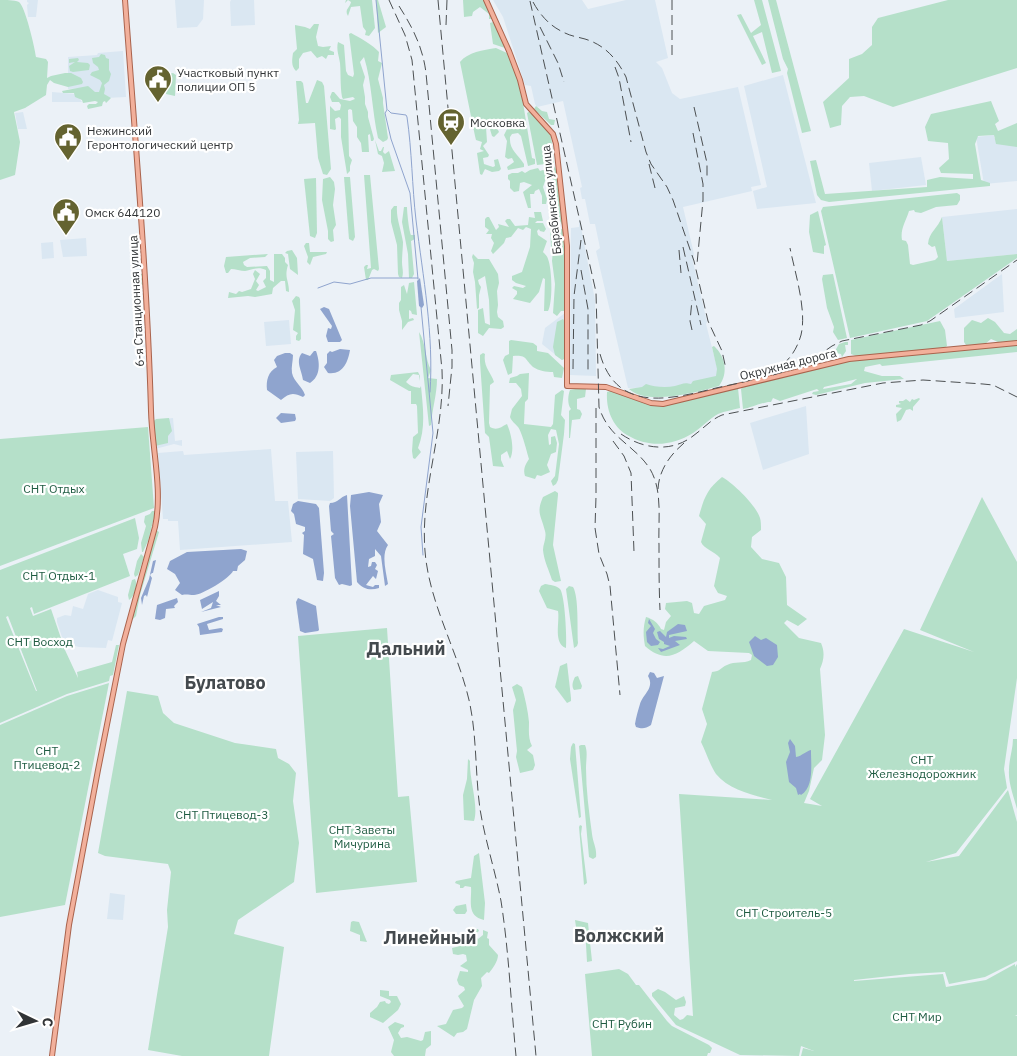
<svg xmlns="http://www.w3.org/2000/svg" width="1017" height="1056" font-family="'IBM Plex Sans',sans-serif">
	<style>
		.built { fill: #dae7f2 }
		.green { fill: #b5e0c9; fill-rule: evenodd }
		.water { fill: #8fa4ce }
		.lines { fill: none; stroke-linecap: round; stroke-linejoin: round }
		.stream { stroke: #8fa4ce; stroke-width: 1 }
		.major-casing { stroke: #a9634d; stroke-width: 6 }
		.major { stroke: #f2b09b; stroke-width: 4 }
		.rail { stroke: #4c5052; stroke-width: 1; stroke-dasharray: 10 5; stroke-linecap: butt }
		.labels { text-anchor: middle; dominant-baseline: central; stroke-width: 4.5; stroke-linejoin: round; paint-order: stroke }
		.poi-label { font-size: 12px; fill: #313436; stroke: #fff; text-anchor: start }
		.street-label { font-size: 12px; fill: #313436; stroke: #fff }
		.park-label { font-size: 12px; fill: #1e5b41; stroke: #fff }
		.district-label { font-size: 18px; font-weight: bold; fill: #444a4e; stroke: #fff }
	</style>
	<rect width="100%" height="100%" fill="#ebf1f7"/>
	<g class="built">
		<path d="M 27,0 L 38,0 L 36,17 L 28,17 L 27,5 L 29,3 L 27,2 Z"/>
		<path d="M 175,0 L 204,0 L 203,19 L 197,27 L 177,28 Z"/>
		<path d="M 231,0 L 254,0 L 255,25 L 231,26 L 230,2 Z"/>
		<path d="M 493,0 L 582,0 L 588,9 L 626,0 L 655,0 L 668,58 L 656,62 L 662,68 L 672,93 L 680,99 L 738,87 L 761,185 L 751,187 L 752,191 L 683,207 L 694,254 L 693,262 L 707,322 L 706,324 L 721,383 L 706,387 L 628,388 L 596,251 L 600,248 L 595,224 L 590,224 L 585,199 L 582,199 L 580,188 L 582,187 L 563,101 L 537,107 L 535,104 L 531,86 L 525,85 L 503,17 Z"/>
		<path d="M 123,51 L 126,97 L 87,99 L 86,88 L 68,89 L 68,57 L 97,55 L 98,53 Z"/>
		<path d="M 783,75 L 816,203 L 757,209 L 753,191 L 767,187 L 744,86 Z"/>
		<path d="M 52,92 L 76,94 L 82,102 L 52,102 Z"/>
		<path d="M 23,112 L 27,129 L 18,129 L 15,113 Z"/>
		<path d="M 994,135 L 994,138 L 1017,144 L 1017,181 L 984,184 L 976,137 Z"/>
		<path d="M 921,157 L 926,185 L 872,191 L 869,163 Z"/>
		<path d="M 1017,209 L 1017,254 L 947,261 L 942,217 Z"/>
		<path d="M 579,217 L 595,300 L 596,376 L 570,375 L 571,228 L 579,227 Z"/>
		<path d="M 86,238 L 87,256 L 63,257 L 60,240 Z"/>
		<path d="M 53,242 L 54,258 L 42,259 L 41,243 Z"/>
		<path d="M 1002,274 L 1004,312 L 955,318 L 954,309 Z"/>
		<path d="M 565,313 L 564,359 L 562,360 L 542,344 L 545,328 Z"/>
		<path d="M 289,320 L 291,344 L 266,346 L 264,322 Z"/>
		<path d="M 806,406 L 809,454 L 763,470 L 750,423 Z"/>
		<path d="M 173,418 L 175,441 L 182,440 L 182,446 L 174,444 L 155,449 L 154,420 Z"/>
		<path d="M 271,449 L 275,501 L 288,501 L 292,542 L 180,550 L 178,521 L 168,521 L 168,519 L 163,519 L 158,453 L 183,451 L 184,455 Z"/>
		<path d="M 333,451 L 334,498 L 330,501 L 298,499 L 296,452 Z"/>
		<path d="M 98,590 L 118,597 L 118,602 L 122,603 L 112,641 L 108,640 L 106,648 L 79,647 L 64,643 L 57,622 L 57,618 L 65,615 L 71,616 L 73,606 L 83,609 L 88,594 Z"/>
		<path d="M 110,893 L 125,895 L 123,920 L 107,919 Z"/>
	</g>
	<g class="green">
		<path d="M 0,0 C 6,0 14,0 19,2 C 25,6 35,48 36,57 L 46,59 L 48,62 L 47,78 L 51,76 L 65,73 L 71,73 L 81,78 L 83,82 L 82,84 L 68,87 L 54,83 L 50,80 L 47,85 L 46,95 L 25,108 L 14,112 L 20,142 L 15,175 L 0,180 Z"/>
		<path d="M 346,0 L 372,0 L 375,28 L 369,36 L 365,35 L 366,31 L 363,27 L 360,6 L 351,7 L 348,16 C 344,9 350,8 351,2 L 348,0 L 345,3 Z"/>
		<path d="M 376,0 L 378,0 L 386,27 L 378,33 Z"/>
		<path d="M 463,0 L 485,0 L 493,19 L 489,19 L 489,14 L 480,7 L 473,12 L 472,16 L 464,17 Z"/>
		<path d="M 754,0 L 762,0 L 781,71 L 772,73 L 762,32 L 753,36 L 766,63 L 762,65 L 737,15 L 741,14 L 751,33 L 761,25 Z"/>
		<path d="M 768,0 L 776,0 L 811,131 L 802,133 L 787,73 L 788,69 L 783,59 Z"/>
		<path d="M 948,0 L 1017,0 L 1017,68 L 893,107 L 864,96 L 850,97 L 842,106 L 841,125 L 830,128 L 823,102 L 849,78 L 849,59 L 862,54 L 872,45 L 872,27 L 878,18 Z"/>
		<path d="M 493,22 L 496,23 L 505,48 L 493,44 L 490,23 Z"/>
		<path d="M 314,24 L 319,24 L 316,37 L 318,46 L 323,47 L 331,46 L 329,50 L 334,52 L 334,55 L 328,55 L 326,59 L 322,56 L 317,58 L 311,51 L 303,53 L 299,59 L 299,68 L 296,71 C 291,66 292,60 293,53 L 297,49 L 295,27 L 295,25 L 305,27 L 310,29 Z"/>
		<path d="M 351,33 C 360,38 373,45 379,52 L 378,61 L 382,63 L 378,79 L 383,98 L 383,103 L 388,138 L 387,140 L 383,142 L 378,138 C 372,111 372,83 364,57 L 360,62 L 365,77 L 363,85 L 365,97 L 365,104 L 368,112 L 368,117 L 374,139 L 373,141 L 371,141 L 370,134 L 368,135 L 369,152 L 362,152 L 361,143 L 357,137 L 357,127 L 353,121 L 352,110 L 350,109 L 348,110 L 349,156 L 352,160 L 350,166 L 350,171 L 347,174 L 341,137 L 341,119 L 339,117 L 335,119 L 336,129 L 335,130 L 330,129 L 330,106 L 335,111 L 340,110 L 341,105 L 339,102 L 332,102 L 330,97 L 332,92 L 334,92 L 340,99 L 350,101 L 355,99 L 353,97 L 343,99 L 342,97 C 340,85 341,74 340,63 C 339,55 336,50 338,42 L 344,45 L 346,71 L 348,75 L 353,77 L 354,74 L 349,34 Z"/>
		<path d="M 496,48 L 507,53 L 520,84 L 532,158 L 535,159 L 535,164 L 528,166 L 521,136 L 518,133 L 512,134 L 510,137 C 509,150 518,154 524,164 L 524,167 L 508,170 L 507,167 L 514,162 L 512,158 L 508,159 L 505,157 L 507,141 L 504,135 L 509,125 L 504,121 L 497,128 L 499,132 L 494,137 L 492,136 L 489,126 L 486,127 L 487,142 L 483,146 L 489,155 L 488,157 L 483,158 L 484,164 L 493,167 L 495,166 L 494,160 L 498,159 L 501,169 L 499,171 L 492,172 L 485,169 L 482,175 L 480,174 L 477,153 L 484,151 L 480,149 L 482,142 L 476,140 L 475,136 L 460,62 C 468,52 483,50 496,48 Z"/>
		<path d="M 101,54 L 105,55 L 106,58 L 109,59 L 109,70 L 111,74 L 109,81 L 104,85 L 105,89 L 104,94 L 111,98 L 106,103 L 105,101 L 103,102 L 102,106 L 88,109 L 87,106 L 89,104 L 96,104 L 98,102 L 95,101 L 83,103 L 82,100 L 75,97 L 74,93 L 63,93 L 62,91 L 88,86 L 95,92 L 99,92 L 102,83 L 100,80 L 90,75 L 92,72 L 99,70 L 98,67 L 93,63 L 92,58 L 99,57 Z"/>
		<path d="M 78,58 L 79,60 L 77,62 L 88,63 L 90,65 L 89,70 L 73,72 L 70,71 L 69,66 L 75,62 L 69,63 L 69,59 Z"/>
		<path d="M 173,73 L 176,75 L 175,96 L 166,94 L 164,75 Z"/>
		<path d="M 317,80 L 322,82 L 324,86 L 331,169 L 327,175 L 323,174 L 318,158 L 315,123 L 298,124 L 299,120 L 296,81 L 301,81 L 303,83 L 306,103 L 308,103 Z"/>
		<path d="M 991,101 L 999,121 L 995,124 L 998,131 L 1017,123 L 1017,147 L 996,144 L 994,135 L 978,136 L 975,144 L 981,180 L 990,183 L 990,186 L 829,202 L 821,200 L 817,195 L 810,161 L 816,160 L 825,194 L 927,187 L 927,180 L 940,177 L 973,179 L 973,174 L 941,173 L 939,168 L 949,159 L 948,143 L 928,141 L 925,127 L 931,114 Z"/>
		<path d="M 536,106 L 542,111 L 547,112 L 549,119 L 555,120 L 554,125 L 551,125 L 534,109 Z"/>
		<path d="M 530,111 L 551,135 L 554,163 L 537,165 L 527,113 Z"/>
		<path d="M 375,140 L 379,151 L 381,151 L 383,147 L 384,147 L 383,152 L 385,154 L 389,151 L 395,171 L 382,172 L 384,163 L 382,156 L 378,154 Z"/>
		<path d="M 550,166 L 554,166 L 557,171 L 563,220 L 562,225 L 555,210 L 556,199 L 552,174 L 547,175 L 543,187 L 547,199 L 546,204 L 542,204 L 542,196 L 539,189 L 535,191 L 534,194 L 530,194 L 531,208 L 528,208 L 523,192 L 532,185 L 524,182 L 520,183 L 519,191 L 514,192 L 510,188 L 510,181 L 508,179 L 508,175 L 512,173 L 518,173 L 522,171 L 525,173 L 530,170 L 538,168 L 540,171 L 543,170 L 549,171 Z"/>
		<path d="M 364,175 L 370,175 L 379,269 L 378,271 L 374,269 L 372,270 L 368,280 L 366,280 L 364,267 L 366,265 L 368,265 L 367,269 L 371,268 Z"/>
		<path d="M 330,177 L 334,182 L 335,189 L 333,205 L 336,225 L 333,230 L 334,241 L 331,242 L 328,239 L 328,231 L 322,200 L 323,179 Z"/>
		<path d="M 344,177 L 350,177 L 355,237 L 353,241 L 349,239 Z"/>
		<path d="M 316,178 L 317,233 L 315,238 L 310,236 L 304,179 Z"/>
		<path d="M 957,193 L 960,195 L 960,200 L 957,205 L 936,207 L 921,213 L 915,212 L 914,210 L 909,211 C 906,221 900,229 902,240 L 906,241 L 908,245 L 910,264 L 913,265 L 935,260 L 938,257 L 935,246 L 932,247 L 928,244 C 929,232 938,228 942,217 L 947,261 L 1017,254 L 1017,258 L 927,321 L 850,338 L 821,211 L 823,207 Z"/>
		<path d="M 394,206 L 397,206 C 396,218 401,229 403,242 C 403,248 402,255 402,262 C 402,268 404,272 402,278 L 399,277 L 398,274 L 397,245 L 391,222 L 391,210 Z"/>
		<path d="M 404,207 L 407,207 C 407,212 409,231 411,235 L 415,235 L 415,239 L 411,241 L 414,274 L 412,278 L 409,278 L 408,254 L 402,222 Z"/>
		<path d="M 818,211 L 826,245 L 824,246 L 824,254 L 813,252 L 809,232 L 810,215 Z"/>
		<path d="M 534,212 L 541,212 L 543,221 L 537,221 L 535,223 L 543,223 L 546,229 L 544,232 L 540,231 L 539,229 L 537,231 L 538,235 L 547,241 L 543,252 C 544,253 548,257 548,259 C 552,269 553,302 548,311 L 544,311 L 545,279 L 543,278 L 539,292 L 530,303 L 513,299 L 517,294 L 517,291 L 512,288 L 514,286 L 523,288 L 526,286 L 516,283 L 512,280 L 512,276 L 522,272 L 530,247 L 531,229 L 526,227 L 523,230 L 518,228 L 511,237 L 506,238 L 504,243 L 493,254 L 491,251 L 494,243 L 491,238 L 492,234 L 486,234 L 489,230 L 485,227 L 485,219 L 487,217 L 489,217 L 496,230 L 499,227 L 498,224 L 509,227 L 505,221 L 507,219 L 510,219 L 515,226 L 528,225 L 529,217 L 535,218 Z"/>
		<path d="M 550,226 L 551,226 L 552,230 L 554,232 L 558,245 L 559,243 L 557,233 L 561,229 L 565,230 L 565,311 L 561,311 L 557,316 L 553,313 L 555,284 L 552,261 L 553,250 L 551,246 Z"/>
		<path d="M 306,243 L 309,243 L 310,252 L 327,252 L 326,254 L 313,257 L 310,265 L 307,262 L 308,257 L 304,246 Z"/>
		<path d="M 292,250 L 297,258 L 298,275 L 290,269 L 288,254 L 285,253 L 287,251 Z"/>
		<path d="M 268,254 L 265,257 L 250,258 L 243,262 L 244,265 L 247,267 L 267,266 L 270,271 L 270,280 L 274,282 L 274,254 L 282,254 L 285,258 L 285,262 L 288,265 C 284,278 289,280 289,292 L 286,291 L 285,281 L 281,281 L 273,288 L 272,294 L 255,297 L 248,296 L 228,298 L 229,292 L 236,294 L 239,291 L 242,292 L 251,289 L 255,279 L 253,274 L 255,270 L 260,274 L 256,281 L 259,285 L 256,290 L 258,291 L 266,287 L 263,281 L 266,278 L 266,270 C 258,266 251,270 245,271 C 241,271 235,269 231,269 L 228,273 L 226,273 L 224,266 L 226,257 Z"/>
		<path d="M 473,254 L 478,259 L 489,259 L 498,274 L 499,283 L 497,291 L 498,305 L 497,312 L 498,317 L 503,321 L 504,327 L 501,329 L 489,328 L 483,336 L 478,333 L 478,310 L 483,308 L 485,323 L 490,325 L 489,300 L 485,276 L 478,280 L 479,284 L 481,287 L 479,295 L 479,308 L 477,309 L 475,282 L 473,272 L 474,263 L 472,257 Z"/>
		<path d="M 142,274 L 143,285 L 132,285 L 131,275 Z"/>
		<path d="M 833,274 L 847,338 L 838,340 L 833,332 L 834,327 L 827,308 L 822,279 L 823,275 Z"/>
		<path d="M 414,282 L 417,315 L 412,314 L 411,311 L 409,310 L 409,319 L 413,318 L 414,320 L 408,322 L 402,330 L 402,321 L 399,310 L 399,303 L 401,300 L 401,287 L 404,285 L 407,294 L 409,283 Z"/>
		<path d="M 296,296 L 299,297 L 300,299 L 301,339 L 299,341 L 296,340 L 296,336 L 298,333 L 293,330 L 295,310 L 292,301 Z"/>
		<path d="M 988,318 L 995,322 L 1004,333 L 1010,334 L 1017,329 L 1017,341 L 998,342 L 991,339 L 985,344 L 966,345 L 964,342 L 964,328 L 972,320 L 981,323 Z"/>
		<path d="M 563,319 L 565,322 L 564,359 L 562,360 L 555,355 L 553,347 L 557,322 Z"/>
		<path d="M 940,321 L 945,330 L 947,346 L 944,348 L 856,356 L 851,354 L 851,340 Z"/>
		<path d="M 419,332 C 426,343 425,359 431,370 L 428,378 L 437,379 C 437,394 432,410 431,425 L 429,426 Z"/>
		<path d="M 511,340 L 533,343 L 537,346 L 537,351 L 548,353 L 564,368 L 562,378 L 554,377 L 553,372 C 546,372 539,371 533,367 C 524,359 528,355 513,356 L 512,373 L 508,375 L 503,360 L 505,356 L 509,354 L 509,341 Z"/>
		<path d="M 845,342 L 848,342 L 848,345 L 845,345 L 846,351 L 842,357 L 841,354 L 836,353 L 835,351 L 839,344 Z"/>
		<path d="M 1017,344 L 1017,352 L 882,366 L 880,364 L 865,367 L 864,371 L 882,376 L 900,376 L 904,379 L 865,383 L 816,395 L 812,394 L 813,392 L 819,391 L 817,389 L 780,401 L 773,398 L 771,402 C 765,401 751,408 743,409 L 741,389 L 743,387 L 850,361 ZM 857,379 L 851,384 L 823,389 L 824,387 Z"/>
		<path d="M 714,346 C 725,356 729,373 719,386 C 697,392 647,406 629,389 L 642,387 L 646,384 C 654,387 666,388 675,386 C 682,384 684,382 691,384 L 693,381 L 716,376 L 717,369 L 712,347 Z"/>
		<path d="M 483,353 L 485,354 C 483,367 491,372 494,382 L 490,385 L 489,423 L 490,427 C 497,431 501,427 507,424 C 511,433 515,450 510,459 L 507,451 L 501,455 L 501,460 L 504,467 L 493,466 L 489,437 L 485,433 L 480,362 L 480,355 Z"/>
		<path d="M 418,372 L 420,376 L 420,381 L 419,375 L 413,374 L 406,382 C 410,386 414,387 420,388 L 421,386 C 423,408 426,428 418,448 L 421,452 L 415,459 L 413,458 L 412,451 L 413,437 L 418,433 L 417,406 L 416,404 L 411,404 L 411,391 L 409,391 L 390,380 L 391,375 Z"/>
		<path d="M 529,373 L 528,399 L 525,402 L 524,424 L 551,427 L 553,424 L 555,395 L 562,390 L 564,391 L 561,415 L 565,420 L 564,434 L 558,480 L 556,484 L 553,486 L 551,481 L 555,476 L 559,444 L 556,430 L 551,429 L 548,435 L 549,445 L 551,444 L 551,437 L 555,436 L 557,443 L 556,452 L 551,454 L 547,465 L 550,472 L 541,476 L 537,475 L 535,479 L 525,476 C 523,469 525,465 529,459 C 527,452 522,432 518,427 C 515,423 512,422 510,417 L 512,409 L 522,396 L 521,389 L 516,383 L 509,383 L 510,378 L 517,376 L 520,374 Z"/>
		<path d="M 581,388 L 586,389 L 585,397 L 577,399 L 577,409 L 580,410 L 582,414 L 580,419 L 572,420 L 570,438 L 569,438 L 569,411 L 571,409 C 567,404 568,395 570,390 Z"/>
		<path d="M 738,388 L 740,408 C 733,410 725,411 718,414 C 709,419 702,427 693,433 C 672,446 649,448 627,435 C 612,426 606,409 607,392 L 613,390 L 635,400 L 658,406 Z"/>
		<path d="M 919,398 L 920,399 L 913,407 L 913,411 L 910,409 L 906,410 L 901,420 L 897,422 L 896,414 L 902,408 L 896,407 L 896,405 L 901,404 L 899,403 L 899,401 L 903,401 L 906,399 L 910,402 L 912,399 L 914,400 Z"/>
		<path d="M 169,418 L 172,431 L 168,436 L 168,443 L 155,446 L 153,422 L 156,419 Z"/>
		<path d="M 148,427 L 154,508 L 0,566 L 0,439 Z"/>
		<path d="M 722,477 C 733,483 756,505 760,518 C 761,521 761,526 761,530 L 752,537 L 751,547 L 762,559 L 779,563 L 786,577 L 787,605 L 807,619 L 798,626 L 787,620 L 784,623 L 799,638 L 821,643 C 825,652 824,660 820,669 L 825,735 L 822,760 L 814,768 L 809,791 L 804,803 L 822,806 L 810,799 L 904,629 L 974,652 L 920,630 L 982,497 L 1017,562 L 1017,678 L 1004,769 L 1007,788 L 956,853 L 926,862 L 959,856 L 1008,790 L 1017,822 L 1017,961 L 985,977 L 949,984 L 945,972 L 909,974 L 854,980 L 854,981 L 943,974 L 946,987 L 986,980 L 1015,964 L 1015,967 L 1017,964 L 1017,1015 L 1015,1015 L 1017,1016 L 1017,1056 L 801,1056 L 803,1048 L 814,1051 L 801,1046 L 799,1056 L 740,1055 L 676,1025 L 652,996 L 652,993 L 658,989 L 665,992 L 676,1000 L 684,996 L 686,1002 L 685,1006 L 675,1008 L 674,1015 L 680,1020 L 683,1019 L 687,1015 L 693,1016 L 679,794 L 772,800 C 753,795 729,790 716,774 C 710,765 706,752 701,742 L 707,724 L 702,709 L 712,672 C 721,671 720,668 727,665 C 735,661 743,664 751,660 L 752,655 L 749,653 L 708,651 L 694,641 C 677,656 664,663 645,646 C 643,635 643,627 646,617 C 653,619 658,623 661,629 L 664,630 L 666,622 L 671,616 L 665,609 L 666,603 L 687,601 L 692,603 L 694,613 L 699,614 L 704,606 L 725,600 L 727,596 L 718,593 L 714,586 L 720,558 C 714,551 704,549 701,542 L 706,524 L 699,516 C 704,498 707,489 722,477 Z"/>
		<path d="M 555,491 L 558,493 L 558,495 L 553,545 L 561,581 L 555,582 L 552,580 C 549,570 544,561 543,550 C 543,544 547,538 545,531 C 541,515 536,513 543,497 Z"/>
		<path d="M 152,511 L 155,511 L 155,514 L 148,541 L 143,552 L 142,552 L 141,543 L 146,526 L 144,522 L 145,516 L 150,514 Z"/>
		<path d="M 135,518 L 139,538 L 137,549 L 123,554 L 130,576 L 34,614 L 32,607 L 30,608 L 33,616 L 51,609 L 65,650 L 78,678 L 77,672 L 112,662 L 116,645 L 119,645 L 113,675 L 110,676 L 109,681 L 67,694 L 0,723 L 0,570 ZM 8,616 L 37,691 L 36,691 L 6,617 Z"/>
		<path d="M 156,530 L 159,532 L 140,595 L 136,616 L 132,620 Z"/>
		<path d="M 141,554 L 144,557 L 138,575 L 135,577 L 134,574 L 137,561 Z"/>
		<path d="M 135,579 C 138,584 135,596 129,600 L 128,595 L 132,580 Z"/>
		<path d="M 545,584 C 550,585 556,585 560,589 C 565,595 567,640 566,648 C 553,643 560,622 558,611 L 547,608 L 539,591 L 541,586 Z"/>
		<path d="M 569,586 L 573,587 C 579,597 577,629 578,643 L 577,646 L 574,648 L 566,589 Z"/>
		<path d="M 387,628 L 398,797 L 409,796 L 417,882 L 316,893 L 298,636 Z"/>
		<path d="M 567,663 L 571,698 L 571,701 L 567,703 L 555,687 L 560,666 Z"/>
		<path d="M 578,676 L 582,686 L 581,689 L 574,690 C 571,686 573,681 575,677 Z"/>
		<path d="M 109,683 L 65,905 L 0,917 L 0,725 L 67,696 Z"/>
		<path d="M 517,684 L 522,687 C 525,698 528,711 529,722 C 529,731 528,738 532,746 L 527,750 L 533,755 L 535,765 L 533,770 L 520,773 L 516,757 L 517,751 L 513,710 L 516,700 L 512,687 Z"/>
		<path d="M 127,691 L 158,696 L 163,713 L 174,723 L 235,743 L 276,749 L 278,758 L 289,764 L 296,773 L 293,801 L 299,843 L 294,882 L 238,920 L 234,934 L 284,947 L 269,1056 L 182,1056 L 148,1050 L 168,927 L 167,910 L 171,872 L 168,864 L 105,856 L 98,853 Z"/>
		<path d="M 1013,739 L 1017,739 L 1017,809 C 1014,797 1008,783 1009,770 C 1009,759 1013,749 1013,739 Z"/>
		<path d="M 573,743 L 575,744 L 581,817 L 579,818 L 570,759 L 571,747 Z"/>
		<path d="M 581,745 L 585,745 C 588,752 586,760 586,768 C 586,790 589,812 592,834 C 593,843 597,848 596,857 L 593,859 L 589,857 L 579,746 Z"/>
		<path d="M 468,759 L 470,761 C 469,779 479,806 474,821 L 464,820 L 463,795 L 467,779 Z"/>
		<path d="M 580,825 L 582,826 L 581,834 L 587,883 L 584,885 L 579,827 Z"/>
		<path d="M 479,853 L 485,903 L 484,920 C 466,916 472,900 471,887 L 465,886 L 463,888 L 460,888 L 460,885 L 455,883 L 456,881 L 471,878 L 474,856 Z"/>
		<path d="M 466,904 L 467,911 L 465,914 L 456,914 L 453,910 L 456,906 Z"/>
		<path d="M 575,920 L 588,923 L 592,961 L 587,962 L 585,927 L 576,927 Z"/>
		<path d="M 353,921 L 359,922 L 367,942 L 360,941 L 360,935 L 350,931 L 351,922 Z"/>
		<path d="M 475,929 L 478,929 L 479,931 L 475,934 L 478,939 L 483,935 L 483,930 L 488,932 L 487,938 L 489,939 L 489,945 L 498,955 C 498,961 493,968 489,973 L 487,972 L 481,978 L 482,986 L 474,1000 L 467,1029 L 463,1032 L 457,1033 L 454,1037 L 437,1026 L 446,1024 L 453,1010 L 462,1008 L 464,1006 L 458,996 L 465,990 L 464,987 L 459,985 L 457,980 L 460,971 L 468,972 L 468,970 L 460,966 L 467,961 L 466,955 L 463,954 L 458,955 L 453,954 L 452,948 L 460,946 L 461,944 L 457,942 L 461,937 L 467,937 Z"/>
		<path d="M 619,969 L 628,974 L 636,985 L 639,985 L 667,1021 L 672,1026 L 709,1045 L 712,1048 L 710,1053 L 708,1053 L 707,1056 L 592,1056 L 585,974 Z"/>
		<path d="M 380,990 L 389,991 L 389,996 L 397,996 L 401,1004 L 398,1010 L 383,1023 L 370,1017 L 370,1013 L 377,1007 L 380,1002 L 385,1001 L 386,1003 L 389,1004 L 391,1002 L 390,1000 L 380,996 Z"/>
		<path d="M 395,1022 L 404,1025 L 404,1027 L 401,1028 L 398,1033 L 401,1038 L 407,1037 L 421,1041 L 423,1040 L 425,1032 L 431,1031 L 431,1045 L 426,1049 L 425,1056 L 394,1056 L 391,1052 L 394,1040 L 388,1027 Z"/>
	</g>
	<g class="water">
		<path d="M 420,278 L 424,305 L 422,308 L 419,306 L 417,281 Z"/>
		<path d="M 324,307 L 329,309 L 342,340 L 340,342 L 328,342 L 326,336 L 328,328 L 331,329 L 332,326 L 320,309 Z"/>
		<path d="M 340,349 L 350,350 C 348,362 343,375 328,373 L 324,367 L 327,363 L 327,354 L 330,351 L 332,352 Z"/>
		<path d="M 314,351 L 316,351 C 320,362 321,376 310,383 L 303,380 C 302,371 295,361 302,353 L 310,356 Z"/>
		<path d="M 285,353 L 290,353 L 293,355 C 293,361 291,367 292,373 C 294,382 302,386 305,395 L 303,397 C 293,392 289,393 281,400 L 267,390 C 266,380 268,372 277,367 L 274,360 L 277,356 Z"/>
		<path d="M 281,413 L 295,414 L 296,419 L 295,421 L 281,423 L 276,418 Z"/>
		<path d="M 369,492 L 383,495 L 379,504 L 381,522 L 377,531 L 388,545 C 381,555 386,571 388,584 L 385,586 L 381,556 L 375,549 L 375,556 L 369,559 L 368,567 L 371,566 L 372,562 L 375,562 L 377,565 L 375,569 L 378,571 L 376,579 L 373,576 L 366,585 L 373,587 L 375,585 L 379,585 L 379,588 C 370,591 363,589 357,582 L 350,506 L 351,495 Z"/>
		<path d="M 347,495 L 352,585 L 350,586 L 342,584 L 339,585 L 335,578 L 331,536 L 334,534 L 331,531 L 329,506 L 330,503 C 338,503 340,497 347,495 Z"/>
		<path d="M 298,501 L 316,504 L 319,508 L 324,573 L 323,581 L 317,580 L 313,559 L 303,554 L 304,535 L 302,533 L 305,531 L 305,527 L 296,524 L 294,514 L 291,511 L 293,504 Z"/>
		<path d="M 241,549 L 247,551 L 245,560 L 238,566 L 237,571 L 233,571 C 230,578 202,595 194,595 C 189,595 187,594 182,595 L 175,590 L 180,583 L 175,574 L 167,569 L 170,561 L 187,552 Z"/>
		<path d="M 156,560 L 153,573 L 152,573 L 150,575 L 152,578 L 147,597 L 146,595 L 144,596 L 142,605 L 141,598 L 149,579 L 153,561 Z"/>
		<path d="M 219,591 L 219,596 L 216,601 L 221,605 L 216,605 L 221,607 L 201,612 L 211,608 L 213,602 L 202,609 L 200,600 Z"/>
		<path d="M 177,598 L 178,602 L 174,606 L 175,608 L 166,609 L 165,618 L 160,620 L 155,619 L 157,605 Z"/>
		<path d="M 298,598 L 316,606 L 319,630 L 318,631 L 305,633 L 300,631 L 296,602 Z"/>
		<path d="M 219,617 L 223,617 L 223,619 L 207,624 L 209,630 L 221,628 L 223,629 L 222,632 L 200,635 L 199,627 L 197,624 Z"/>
		<path d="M 649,619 L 655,629 L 653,633 L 656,639 L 660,642 L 658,645 L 651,646 L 647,642 L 646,632 L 651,626 L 648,623 Z"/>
		<path d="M 678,624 L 685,625 L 687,631 L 669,635 L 669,638 L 674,636 L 686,637 L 687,639 L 675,641 L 680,645 L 661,652 L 658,648 L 663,649 L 670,646 L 664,644 L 664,642 L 659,639 L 657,632 L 660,631 L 666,637 L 667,632 Z"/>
		<path d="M 755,636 L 761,640 L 766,638 L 777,645 L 778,657 L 773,665 L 767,666 L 754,656 L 749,642 Z"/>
		<path d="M 650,672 L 654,673 L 657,678 L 664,676 L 651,725 C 645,729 642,729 636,727 L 635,724 C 636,717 638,711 640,704 C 643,694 655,688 648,676 Z"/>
		<path d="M 790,739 L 795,746 L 796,757 C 802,756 806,751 811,750 L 811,751 C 811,765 814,787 801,795 L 800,794 L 798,795 L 796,788 L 789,782 L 786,762 L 790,752 L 788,743 Z"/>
	</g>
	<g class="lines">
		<g class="stream">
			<path d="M 376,0 L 387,110 L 385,113 L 391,139 L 410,193 L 418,279"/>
			<path d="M 388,110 L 391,113 L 406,115 L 407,117 C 412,151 412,186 416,220 C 423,277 434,335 430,392"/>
			<path d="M 318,288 L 334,282 L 350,284 L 371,278 L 418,278"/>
			<path d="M 421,307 L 433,433 L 421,527 L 423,555"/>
		</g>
		<g class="major-casing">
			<g id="major">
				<path d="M 486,0 L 509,51 L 520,80 L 526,104 L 553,134 L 556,144 L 567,246 L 567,386 L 606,387 L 651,403 L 663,404 L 849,359 L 1017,343"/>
				<path d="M 52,1056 L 69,925 L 98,770 L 123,644 L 155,527 C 163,490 152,449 151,411 C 147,274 135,137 125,0"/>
			</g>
		</g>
		<use href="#major" class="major"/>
		<g class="rail">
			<path d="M 389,0 L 405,35 L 412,60 L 442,370 C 445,431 420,490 425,551 C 429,603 457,649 469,700 C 477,735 475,773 480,809 C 485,840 495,870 501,901 C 509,952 511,1005 516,1056"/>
			<path d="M 438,0 L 536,1056"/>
			<path d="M 672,0 L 672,55"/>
			<path d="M 530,1 L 596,292 L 599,407 C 609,439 634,444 650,469 C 663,491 658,520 659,545 C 659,567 659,589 660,610"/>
			<path d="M 533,2 C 540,15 550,26 563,32 C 570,36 578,37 585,39 C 605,45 617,59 626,77 L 646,152 L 651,164 L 667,187 L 673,200 L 694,261 L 708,321 L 722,351 L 726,369"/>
			<path d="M 399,6 C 413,28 423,48 426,73 L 452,350 L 452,367 L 448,406"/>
			<path d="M 446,25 L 447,0"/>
			<path d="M 540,27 L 558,63 L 564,82"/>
			<path d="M 615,67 L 619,78 L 631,142"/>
			<path d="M 694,107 L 707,163 L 707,180"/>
			<path d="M 693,133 L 703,184 L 703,200 L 697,264"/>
			<path d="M 649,164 L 655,188"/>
			<path d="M 683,247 L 701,325"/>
			<path d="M 679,250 L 681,273"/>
			<path d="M 581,270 L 588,309 L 588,370"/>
			<path d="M 692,330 L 690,321 L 692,300"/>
			<path d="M 600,354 C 617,414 671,399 716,388 C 751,380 789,377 801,335 C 807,310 795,273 790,248"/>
			<path d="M 573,369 L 574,296 L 581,240"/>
			<path d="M 773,375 L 805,365 L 832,346 L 842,341 L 921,325 L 930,321 L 1017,260"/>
			<path d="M 596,408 L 596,497 L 595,528 L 599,554 L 607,574 L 610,586 L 620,695"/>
			<path d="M 621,434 C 643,449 671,453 693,436 C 703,429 710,420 722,415 L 883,383 L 923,380 L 983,384 L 993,385 L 1017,397"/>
			<path d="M 613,441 L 624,456 L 631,473 L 634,552"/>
			<path d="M 658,489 C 659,470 670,455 684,443"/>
		</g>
	</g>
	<defs>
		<g id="civic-pin" transform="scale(1.4375)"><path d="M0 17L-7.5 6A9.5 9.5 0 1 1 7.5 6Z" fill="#646330" stroke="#fff"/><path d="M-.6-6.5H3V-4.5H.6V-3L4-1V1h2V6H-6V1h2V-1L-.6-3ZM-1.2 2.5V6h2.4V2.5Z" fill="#fff"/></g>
		<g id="station-pin" transform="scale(1.4375)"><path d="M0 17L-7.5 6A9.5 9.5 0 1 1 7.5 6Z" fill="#646330" stroke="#fff"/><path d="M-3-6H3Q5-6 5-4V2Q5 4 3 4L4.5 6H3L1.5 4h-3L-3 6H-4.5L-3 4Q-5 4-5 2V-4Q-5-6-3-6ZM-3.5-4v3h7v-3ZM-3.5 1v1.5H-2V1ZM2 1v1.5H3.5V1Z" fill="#fff"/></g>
	</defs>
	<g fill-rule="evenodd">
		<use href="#civic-pin" x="158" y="79"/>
		<use href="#station-pin" x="451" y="122"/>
		<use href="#civic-pin" x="68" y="137"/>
		<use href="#civic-pin" x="66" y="212"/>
	</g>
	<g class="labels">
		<g class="poi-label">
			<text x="177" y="72">Участковый пункт<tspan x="177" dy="14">полиции ОП 5</tspan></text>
			<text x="470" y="122">Московка</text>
			<text x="87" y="130">Нежинский<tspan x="87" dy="14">Геронтологический центр</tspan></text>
			<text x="85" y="212">Омск 644120</text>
		</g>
		<g class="street-label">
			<text transform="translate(551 200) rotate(-96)">Барабинская улица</text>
			<text transform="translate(136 301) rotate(-93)">6-я Станционная улица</text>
			<text transform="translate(788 364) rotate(-14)">Окружная дорога</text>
		</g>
		<g class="park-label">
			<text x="54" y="488">СНТ Отдых</text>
			<text x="59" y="575">СНТ Отдых-1</text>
			<text x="40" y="641">СНТ Восход</text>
			<text x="47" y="750">СНТ<tspan x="47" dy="14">Птицевод-2</tspan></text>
			<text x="922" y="759">СНТ<tspan x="922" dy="14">Железнодорожник</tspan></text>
			<text x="222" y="814">СНТ Птицевод-3</text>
			<text x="362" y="829">СНТ Заветы<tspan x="362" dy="14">Мичурина</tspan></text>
			<text x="784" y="912">СНТ Строитель-5</text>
			<text x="917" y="1016">СНТ Мир</text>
			<text x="622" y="1023">СНТ Рубин</text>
		</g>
		<g class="district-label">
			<text x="406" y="648">Дальний</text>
			<text x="225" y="682">Булатово</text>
			<text x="619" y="935">Волжский</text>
			<text x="430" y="937">Линейный</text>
		</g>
	</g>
	<g transform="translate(35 1021) rotate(95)" stroke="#ffffff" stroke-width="4" paint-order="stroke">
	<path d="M0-4L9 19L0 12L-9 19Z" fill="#313436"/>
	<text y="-8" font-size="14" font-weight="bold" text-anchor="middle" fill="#313436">С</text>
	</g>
</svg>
